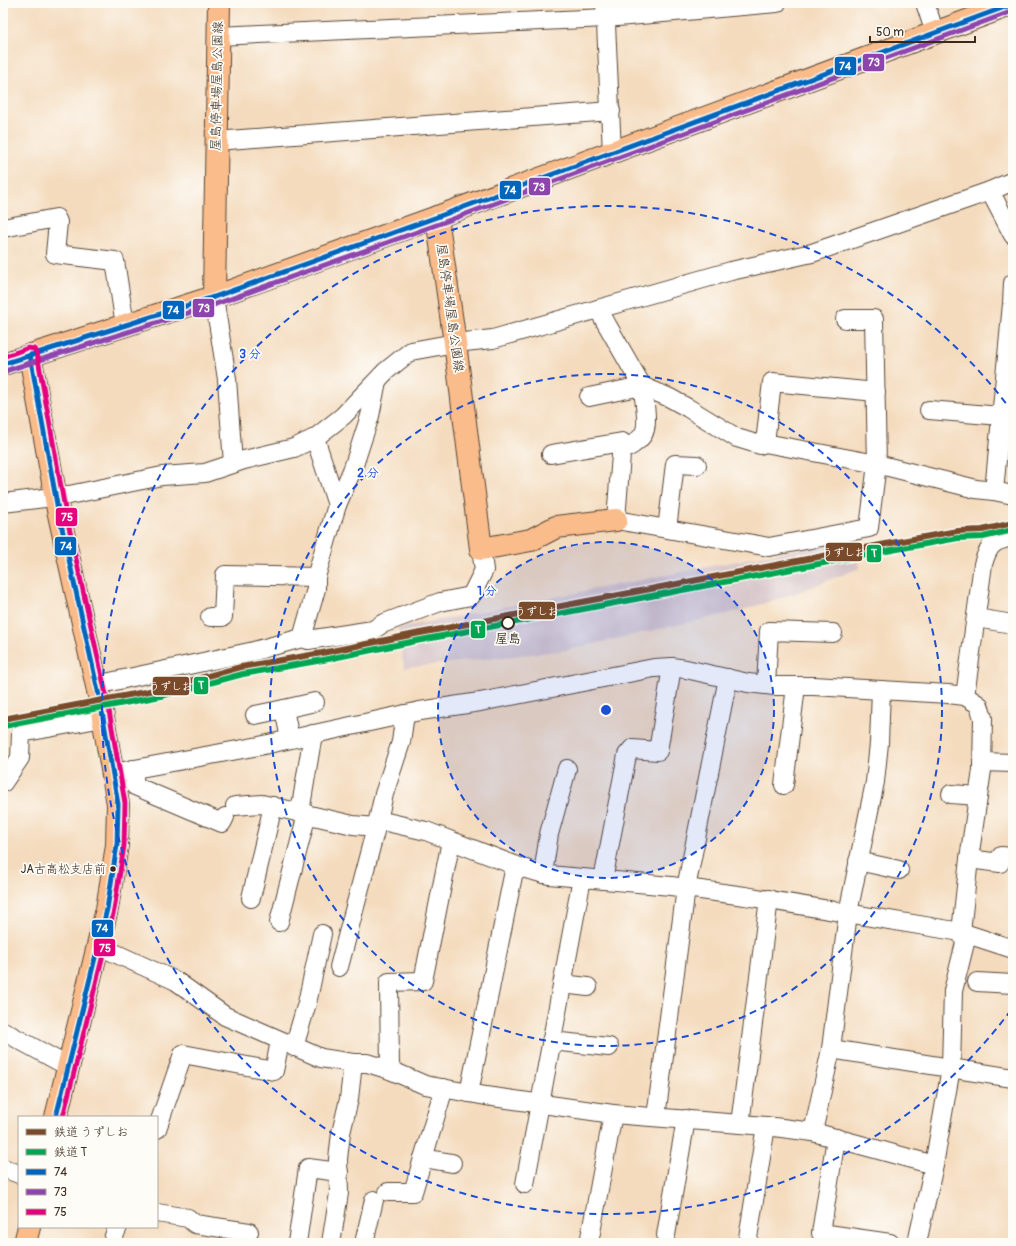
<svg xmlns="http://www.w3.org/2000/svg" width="1016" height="1246" font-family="Pangolin,'Klee One',sans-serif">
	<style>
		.industrial { fill: #d2bec3 }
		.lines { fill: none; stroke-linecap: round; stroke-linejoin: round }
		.minor-casing { stroke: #574536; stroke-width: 20 }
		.major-casing { stroke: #574536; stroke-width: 24 }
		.minor { stroke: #fff; stroke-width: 18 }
		.major { stroke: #f9bc8a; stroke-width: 22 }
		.bus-1-casing { stroke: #fdfcf7; stroke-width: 8 }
		.bus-2-casing { stroke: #fdfcf7; stroke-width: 8 }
		.bus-3-casing { stroke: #fdfcf7; stroke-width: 8 }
		.bus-1 { stroke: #0065bd; stroke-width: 5 }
		.bus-2 { stroke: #8e44ad; stroke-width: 5 }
		.bus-3 { stroke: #e5007d; stroke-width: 5 }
		.rail-1-casing { stroke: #fdfcf7; stroke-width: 9 }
		.rail-2-casing { stroke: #fdfcf7; stroke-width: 9 }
		.rail-1 { stroke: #7a4b2a; stroke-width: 6 }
		.rail-2 { stroke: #00a651; stroke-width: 6 }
		.ring { fill: none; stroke: #1d4ed8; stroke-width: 2; stroke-dasharray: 7 5 }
		.stop-dot { fill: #fdfcf7; stroke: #3b2a1e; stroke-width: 2 }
		.bus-dot { fill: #3b2a1e; stroke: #fdfcf7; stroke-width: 1.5 }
		.labels { text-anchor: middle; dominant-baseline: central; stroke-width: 3.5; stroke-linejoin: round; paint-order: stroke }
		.bus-label { font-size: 12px; fill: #3b2a1e; stroke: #fdfcf7; text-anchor: end }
		.street-label { font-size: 13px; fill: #3b2a1e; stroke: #fdfcf7 }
		.stop-label { font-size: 13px; font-weight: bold; fill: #3b2a1e; stroke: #fdfcf7 }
		.centre { fill: #1d4ed8; stroke: #fdfcf7; stroke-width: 2 }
		.ring-label { font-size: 12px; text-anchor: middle; font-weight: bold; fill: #1d4ed8; stroke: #fdfcf7; stroke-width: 3.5; stroke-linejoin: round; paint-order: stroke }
		.line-badge { stroke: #fdfcf7; stroke-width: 1.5 }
		.badge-label { font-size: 11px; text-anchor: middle; font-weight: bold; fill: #fff }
	</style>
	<rect width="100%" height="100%" fill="#fdfcf7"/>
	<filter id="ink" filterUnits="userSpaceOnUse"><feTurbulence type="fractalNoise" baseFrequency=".025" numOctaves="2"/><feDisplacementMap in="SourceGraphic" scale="8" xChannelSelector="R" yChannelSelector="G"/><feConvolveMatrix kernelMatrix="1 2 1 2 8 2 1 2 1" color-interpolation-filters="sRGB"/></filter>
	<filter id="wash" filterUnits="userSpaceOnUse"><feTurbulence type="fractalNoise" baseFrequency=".012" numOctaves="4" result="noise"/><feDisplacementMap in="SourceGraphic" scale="16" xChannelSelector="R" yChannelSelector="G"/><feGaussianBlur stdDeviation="0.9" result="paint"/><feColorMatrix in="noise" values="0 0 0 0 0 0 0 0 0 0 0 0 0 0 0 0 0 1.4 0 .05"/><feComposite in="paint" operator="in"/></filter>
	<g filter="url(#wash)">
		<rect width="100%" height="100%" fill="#f4dbbe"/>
		<path class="industrial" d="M 854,538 L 860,568 L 793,594 L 743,610 L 567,650 L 404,668 L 398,628 Z"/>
	</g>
	<g filter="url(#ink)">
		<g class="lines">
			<g class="minor-casing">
				<g id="minor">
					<path d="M 605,3 L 612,152"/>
					<path d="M 925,3 L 935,33"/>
					<path d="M 218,36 L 606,18 L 777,3"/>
					<path d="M 216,141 L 611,111"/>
					<path d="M 990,191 L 1013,235"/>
					<path d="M 3,228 L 56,218 L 58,222 L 55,254 L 115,261 L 125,325"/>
					<path d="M 214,297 L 227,379 L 233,464"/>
					<path d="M 598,309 L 642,386 C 644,398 650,427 642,436 C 637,443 629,447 621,451"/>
					<path d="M 876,392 L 772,382 L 765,443 L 877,464 L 976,489 L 994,491 L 1013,495"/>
					<path d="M 589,397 L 642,386 L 670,398 L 688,408 L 737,438 L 760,445 L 765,443"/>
					<path d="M 929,410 L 1001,416"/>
					<path d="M 551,454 L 622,442 L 616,520 L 769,547 L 869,528 L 877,464 L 874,319 L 845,319"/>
					<path d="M 994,491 L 1012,304 L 1013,283"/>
					<path d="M 3,503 L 69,495 L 162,476 L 205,473 L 244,460 L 294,448 L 315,438 L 343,416 L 386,371 L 411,351 L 455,343 L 493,339 L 731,271 L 812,253 L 990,191 L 1013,181"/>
					<path d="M 337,505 L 353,468 L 370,416 L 377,381"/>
					<path d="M 667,529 L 675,464 L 697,465"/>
					<path d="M 210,617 L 223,617 L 225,575 L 316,577 L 337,505 L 315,438"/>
					<path d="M 976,618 L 1013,624"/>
					<path d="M 302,638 L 316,589 L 316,577"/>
					<path d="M 96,685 L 254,651 L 302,638 L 308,640 L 373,630 L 382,624 L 440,602 L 471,596 L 484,570 L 481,549"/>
					<path d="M 766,685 L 769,631 L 833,633"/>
					<path d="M 965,696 L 983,564 C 989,544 993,541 1013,537"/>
					<path d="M 284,709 L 315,702"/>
					<path d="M 405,714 L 401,742 L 384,794 L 378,820 L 426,831 L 522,868 L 549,875 L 671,886 L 745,896 L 961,932 L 1013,949"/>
					<path d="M 255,715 L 284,709 L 290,739"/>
					<path d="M 982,762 L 1013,763"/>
					<path d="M 133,769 L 135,786 L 222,823 L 225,817"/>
					<path d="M 113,773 L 259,746 L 420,711 L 480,702 L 654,668 L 672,667 L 686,669 L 748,683 L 774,686 L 814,686 L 948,694 L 965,696 L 979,705 L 983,718 L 982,770 L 969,859 L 961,932 L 965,943 L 953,991 L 951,1068 L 934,1165 L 917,1243"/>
					<path d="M 3,783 L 20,758 L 21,733 L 103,718"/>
					<path d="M 784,785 L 796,686"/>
					<path d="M 951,794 L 978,796"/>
					<path d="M 235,806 L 262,804 L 353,825 L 376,827"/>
					<path d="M 300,812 L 313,734"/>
					<path d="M 969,859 L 1000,863 L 1001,856 L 1013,857"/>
					<path d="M 858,861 L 899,870"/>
					<path d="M 543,874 L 549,834 L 567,769"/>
					<path d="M 603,880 L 627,755 L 632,749 L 658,751 L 672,667"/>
					<path d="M 251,898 L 273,806"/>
					<path d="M 279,922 L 307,814"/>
					<path d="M 99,946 L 176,981 L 225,1016 L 321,1058 L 353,1063 L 367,1063 L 390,1070 L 425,1085 L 486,1096 L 613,1114 L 766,1126 L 813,1132 L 934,1165"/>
					<path d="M 339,967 L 378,820"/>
					<path d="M 977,982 L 1013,984"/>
					<path d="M 562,984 L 588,987"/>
					<path d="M 3,1031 L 69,1067"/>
					<path d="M 551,1041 L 609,1047"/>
					<path d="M 294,1047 L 307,1003 L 322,934"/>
					<path d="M 831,1049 L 1013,1078"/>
					<path d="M 390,1070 L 389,982 L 423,981 L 451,841"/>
					<path d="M 469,1093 L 515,866"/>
					<path d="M 656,1117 L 686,888 L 728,678"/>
					<path d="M 740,1124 L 769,899"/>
					<path d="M 157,1129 L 183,1054 L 274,1071 L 280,1041"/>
					<path d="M 813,1132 L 831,1049 L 848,913 L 875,782 L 879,743 L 881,690"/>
					<path d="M 836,1138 L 821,1233 L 890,1243"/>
					<path d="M 423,1158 L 452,1163"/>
					<path d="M 3,1168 L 19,1174"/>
					<path d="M 525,1184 L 582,878"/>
					<path d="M 388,1192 L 413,1192 L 444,1088"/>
					<path d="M 157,1213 L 188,1218 L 195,1224 L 249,1232"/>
					<path d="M 666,1235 L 686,1119"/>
					<path d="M 748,1238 L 766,1126"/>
					<path d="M 113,1243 L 114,1236 L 118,1227"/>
					<path d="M 297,1243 L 308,1168 L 339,1172"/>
					<path d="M 331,1243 L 339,1193 L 338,1159 L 341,1133 L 349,1099 L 353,1063"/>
					<path d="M 364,1243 L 374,1200"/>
					<path d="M 589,1243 L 613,1114"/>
				</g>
			</g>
			<g class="major-casing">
				<g id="major">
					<path d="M 437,217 L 455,343 L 481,549 L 531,540 L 556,527 L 616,520"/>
					<path d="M 214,297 L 219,3"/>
					<path d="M 30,355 L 58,510 L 100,700 L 118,804 L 117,845 L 107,909 L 56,1117"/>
					<path d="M 3,364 L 214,297 L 437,217 L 1013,4"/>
					<path d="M 25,1243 L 29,1227"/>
				</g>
			</g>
			<use href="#minor" class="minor"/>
			<use href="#major" class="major"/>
			<g class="bus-1-casing">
				<g id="bus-1">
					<path d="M 30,355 L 58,510 L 100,700 L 118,804 L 117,845 L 107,909 L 56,1117"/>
					<path d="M 3,364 L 214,297 L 437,217 L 1013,4"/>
				</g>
			</g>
			<g class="bus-2-casing">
				<path id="bus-2" d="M 5,371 L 216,304 L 439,224 L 1013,11"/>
			</g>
			<g class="bus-3-casing">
				<path id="bus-3" d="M 3,357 L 28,348 L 34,349 L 37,353 L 65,509 L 107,699 L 125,803 L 124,846 L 114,910 L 63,1117"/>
			</g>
			<use href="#bus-1" class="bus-1"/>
			<use href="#bus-2" class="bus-2"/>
			<use href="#bus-3" class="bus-3"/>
			<g class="rail-1-casing">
				<path id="rail-1" d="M 3,719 L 160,689 L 241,667 L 322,653 L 415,634 L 891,543 L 957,531 L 982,530 L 1013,523"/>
			</g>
			<g class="rail-2-casing">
				<path id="rail-2" d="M 4,726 L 161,696 L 243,674 L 323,660 L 416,641 L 892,550 L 958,538 L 983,537 L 1013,530"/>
			</g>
			<use href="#rail-1" class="rail-1"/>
			<use href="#rail-2" class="rail-2"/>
		</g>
	</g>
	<circle cx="606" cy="710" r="168" fill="#1d4ed8" fill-opacity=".12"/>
	<g class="ring">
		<circle cx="606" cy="710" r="168"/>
		<circle cx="606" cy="710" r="336"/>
		<path d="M1011 1010A504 504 0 1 1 1011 410"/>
	</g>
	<circle class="stop-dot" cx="508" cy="623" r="6"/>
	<circle class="bus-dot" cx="113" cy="869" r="3.5"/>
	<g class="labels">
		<g class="bus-label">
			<text x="106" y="869">JA古高松支店前</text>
		</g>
		<g class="street-label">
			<text transform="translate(217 86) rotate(-89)">屋島停車場屋島公園線</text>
			<text transform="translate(450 308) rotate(82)">屋島停車場屋島公園線</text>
		</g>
		<g class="stop-label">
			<text x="508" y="639">屋島</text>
		</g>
	</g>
	<circle cx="606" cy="710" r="6" class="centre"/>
	<g class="ring-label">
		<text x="250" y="358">3 分</text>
		<text x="368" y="477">2 分</text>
		<text x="487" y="595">1 分</text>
	</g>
	<g class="line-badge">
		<rect x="862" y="53" width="23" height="19" rx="4" fill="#8e44ad"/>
		<rect x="834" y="56" width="23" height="20" rx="4" fill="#0065bd"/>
		<rect x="528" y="177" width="23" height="19" rx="4" fill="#8e44ad"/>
		<rect x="499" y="180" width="23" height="20" rx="4" fill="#0065bd"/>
		<rect x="192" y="298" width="23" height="20" rx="4" fill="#8e44ad"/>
		<rect x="162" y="300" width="23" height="20" rx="4" fill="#0065bd"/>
		<rect x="55" y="507" width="23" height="20" rx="4" fill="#e5007d"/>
		<rect x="54" y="536" width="23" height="20" rx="4" fill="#0065bd"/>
		<rect x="825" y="542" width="38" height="20" rx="4" fill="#7a4b2a"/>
		<rect x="866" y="544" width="16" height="19" rx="4" fill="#00a651"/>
		<rect x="518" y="601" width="38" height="19" rx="4" fill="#7a4b2a"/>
		<rect x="470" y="620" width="16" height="19" rx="4" fill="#00a651"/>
		<rect x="193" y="676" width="16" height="19" rx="4" fill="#00a651"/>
		<rect x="152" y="676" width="38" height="20" rx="4" fill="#7a4b2a"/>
		<rect x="91" y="919" width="23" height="19" rx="4" fill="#0065bd"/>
		<rect x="93" y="938" width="23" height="19" rx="4" fill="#e5007d"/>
	</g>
	<g class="badge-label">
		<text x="874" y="66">73</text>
		<text x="845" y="70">74</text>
		<text x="539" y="191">73</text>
		<text x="510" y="194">74</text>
		<text x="204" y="312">73</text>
		<text x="173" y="314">74</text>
		<text x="67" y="521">75</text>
		<text x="66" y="550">74</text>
		<text x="844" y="556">うずしお</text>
		<text x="874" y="557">T</text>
		<text x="537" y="615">うずしお</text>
		<text x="478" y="633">T</text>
		<text x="201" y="689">T</text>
		<text x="171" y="690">うずしお</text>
		<text x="102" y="932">74</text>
		<text x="105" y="952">75</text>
	</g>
	<rect width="1016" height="1246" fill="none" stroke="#fdfcf7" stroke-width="16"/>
	<rect x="18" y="1116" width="140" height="112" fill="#fdfcf7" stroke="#afa8a0"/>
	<rect x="26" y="1129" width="20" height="6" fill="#7a4b2a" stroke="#afa8a0"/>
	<text x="54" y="1136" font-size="12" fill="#3b2a1e">鉄道 うずしお</text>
	<rect x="26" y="1149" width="20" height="6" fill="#00a651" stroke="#afa8a0"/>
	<text x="54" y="1156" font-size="12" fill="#3b2a1e">鉄道 T</text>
	<rect x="26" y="1169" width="20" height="6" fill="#0065bd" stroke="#afa8a0"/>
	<text x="54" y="1176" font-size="12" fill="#3b2a1e">74</text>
	<rect x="26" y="1189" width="20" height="6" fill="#8e44ad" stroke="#afa8a0"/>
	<text x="54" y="1196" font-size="12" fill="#3b2a1e">73</text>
	<rect x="26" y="1209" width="20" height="6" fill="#e5007d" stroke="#afa8a0"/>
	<text x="54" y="1216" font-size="12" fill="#3b2a1e">75</text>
	<path d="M870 36v6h105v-6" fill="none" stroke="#3b2a1e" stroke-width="2"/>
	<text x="876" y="36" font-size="12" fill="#3b2a1e" stroke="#fdfcf7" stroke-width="3" paint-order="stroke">50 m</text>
</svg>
